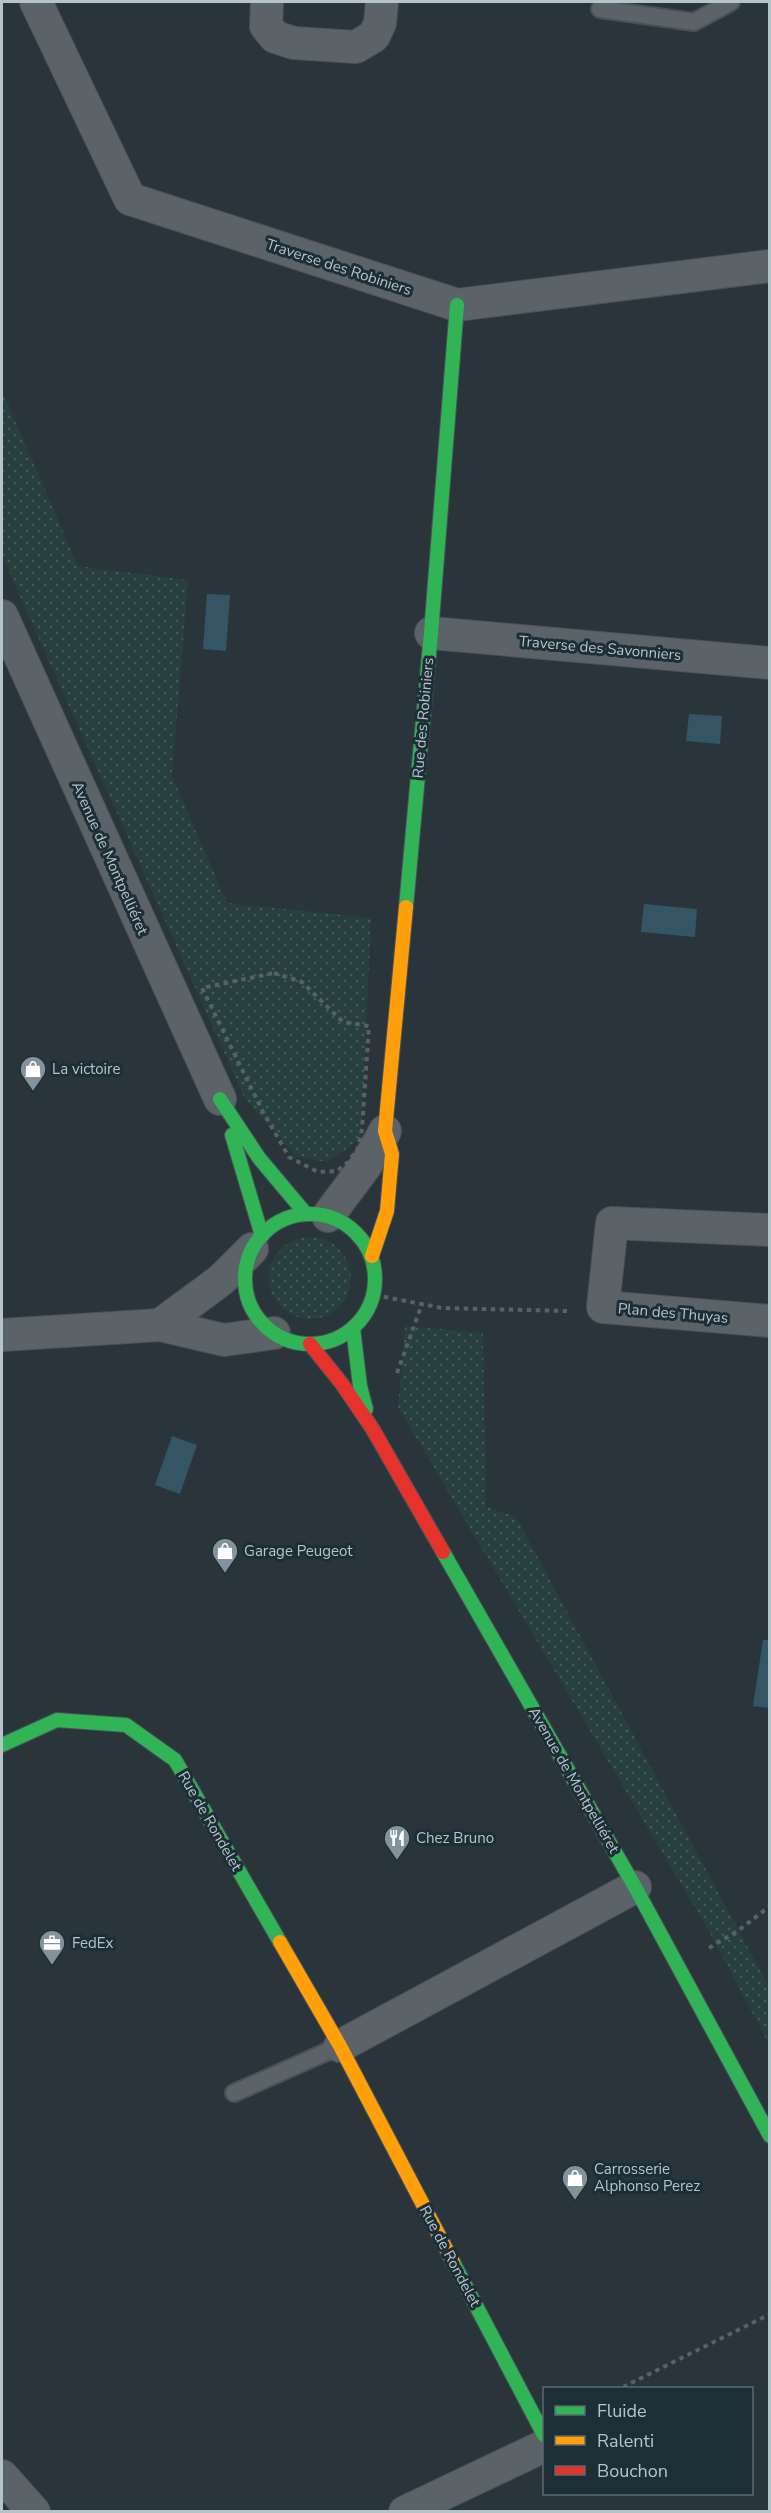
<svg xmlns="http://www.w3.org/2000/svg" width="771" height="2513" font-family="'Nunito Sans',sans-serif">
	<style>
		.grass { fill: url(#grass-dots) }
		.water { fill: #345563 }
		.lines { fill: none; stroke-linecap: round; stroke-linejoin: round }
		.lane-casing { stroke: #495155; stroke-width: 20 }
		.street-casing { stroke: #495155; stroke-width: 34 }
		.fast-casing { stroke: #495155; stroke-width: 16 }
		.slow-casing { stroke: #495155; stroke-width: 16 }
		.jam-casing { stroke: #495155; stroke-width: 16 }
		.path { stroke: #586264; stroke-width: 4; stroke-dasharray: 4.5 4.5; stroke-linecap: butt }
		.lane { stroke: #5b6368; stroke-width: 16 }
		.street { stroke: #5b6368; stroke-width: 32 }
		.fast { stroke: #30b455; stroke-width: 14 }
		.slow { stroke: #ff9f0a; stroke-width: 14 }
		.jam { stroke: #e5322d; stroke-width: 14 }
		.labels { text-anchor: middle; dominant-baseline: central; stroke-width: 6; stroke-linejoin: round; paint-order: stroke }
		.street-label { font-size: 15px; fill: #b5c4cb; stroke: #1d2e36 }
		.poi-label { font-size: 15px; fill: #b5c4cb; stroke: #1d2e36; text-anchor: start }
	</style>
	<defs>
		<pattern id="grass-dots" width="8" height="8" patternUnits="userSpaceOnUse" patternTransform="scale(1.5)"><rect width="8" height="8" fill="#27403d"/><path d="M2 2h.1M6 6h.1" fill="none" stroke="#445a58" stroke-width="1.8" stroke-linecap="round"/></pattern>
	</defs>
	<rect width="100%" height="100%" fill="#2a353b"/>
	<g class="grass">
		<path d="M 2,391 L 78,566 L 188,580 L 172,776 L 227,903 L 371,918 L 361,1138 L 328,1162 L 296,1157 L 244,1097 L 2,556 Z"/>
		<circle cx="310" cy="1278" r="41"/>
		<path d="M 405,1326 L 483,1333 L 486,1507 L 516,1517 L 769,1987 L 769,2044 L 709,1931 L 398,1407 Z"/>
	</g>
	<g class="water">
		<path d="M 207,594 L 230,595 L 226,651 L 203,649 Z"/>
		<path d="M 689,714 L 722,716 L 720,744 L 686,741 Z"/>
		<path d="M 644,904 L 697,909 L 695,937 L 641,932 Z"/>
		<path d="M 172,1436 L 197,1445 L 180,1494 L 155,1485 Z"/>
		<path d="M 763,1640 L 769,1640 L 769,1708 L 753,1706 Z"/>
	</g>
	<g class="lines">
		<g class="lane-casing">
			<g id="lane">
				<path d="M 600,9 L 694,22 L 731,2"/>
				<path d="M 234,2093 L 340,2046"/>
			</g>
		</g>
		<g class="street-casing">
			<g id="street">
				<path d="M 36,2 L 130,199 L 457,305 L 770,266"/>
				<path d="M 267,2 L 266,26 L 275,37 L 294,43 L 356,47 L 374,36 L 380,23 L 382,2"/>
				<path d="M 2,616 L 220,1099"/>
				<path d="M 431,633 L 770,663"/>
				<path d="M 328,1216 L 366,1165 L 385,1131"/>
				<path d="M 770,1230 L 612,1223 L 603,1307 L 770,1321"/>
				<path d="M 160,1325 L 221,1280 L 252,1249"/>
				<path d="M 2,1335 L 160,1325 L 224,1340 L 274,1333"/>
				<path d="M 340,2046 L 635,1887"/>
				<path d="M 2,2476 L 34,2512"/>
				<path d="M 405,2512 L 544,2446"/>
			</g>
		</g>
		<g class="fast-casing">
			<g id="fast">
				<path d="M 406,907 L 431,633 L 457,305"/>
				<path d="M 220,1099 L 259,1158 L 306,1214"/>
				<path d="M 232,1135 L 262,1236"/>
				<circle cx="310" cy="1279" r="65"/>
				<path d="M 353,1328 L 360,1386 L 366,1409"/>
				<path d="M 443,1552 L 635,1887 L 770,2136"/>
				<path d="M 2,1745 L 57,1720 L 126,1725 L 175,1760 L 280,1942"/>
				<path d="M 453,2262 L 544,2435"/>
			</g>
		</g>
		<g class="slow-casing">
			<g id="slow">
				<path d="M 372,1256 L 387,1211 L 392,1154 L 385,1131 L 406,907"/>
				<path d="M 280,1942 L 340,2046 L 453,2262"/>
			</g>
		</g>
		<g class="jam-casing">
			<path id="jam" d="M 310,1344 L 342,1384 L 372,1428 L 443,1552"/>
		</g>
		<g class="path">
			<path d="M 274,973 L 302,982 L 343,1022 L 369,1026 L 362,1129 L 358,1148 L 348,1162 L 337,1171 L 318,1172 L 289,1157 L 262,1110 L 202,988 Z"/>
			<path d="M 375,1295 L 442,1308 L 567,1311"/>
			<path d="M 397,1373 L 422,1304"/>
			<path d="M 709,1948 L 739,1930 L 770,1906"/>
			<path d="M 626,2388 L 625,2386 L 770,2314"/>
		</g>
		<use href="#lane" class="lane"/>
		<use href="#street" class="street"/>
		<use href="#fast" class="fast"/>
		<use href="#slow" class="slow"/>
		<use href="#jam" class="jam"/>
	</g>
	<defs>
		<g id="shop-pin" transform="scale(1.35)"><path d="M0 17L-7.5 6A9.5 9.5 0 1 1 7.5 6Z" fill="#849299" stroke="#1d2e36"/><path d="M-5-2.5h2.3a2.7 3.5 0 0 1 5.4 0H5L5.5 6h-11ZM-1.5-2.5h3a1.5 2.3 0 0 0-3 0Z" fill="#fff"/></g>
		<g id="restaurant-pin" transform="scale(1.35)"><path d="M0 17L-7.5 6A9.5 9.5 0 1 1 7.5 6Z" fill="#849299" stroke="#1d2e36"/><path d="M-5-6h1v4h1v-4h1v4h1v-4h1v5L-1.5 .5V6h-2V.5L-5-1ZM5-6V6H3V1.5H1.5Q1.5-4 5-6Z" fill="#fff"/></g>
		<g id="office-pin" transform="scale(1.35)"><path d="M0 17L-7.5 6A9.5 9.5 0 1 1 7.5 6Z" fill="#849299" stroke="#1d2e36"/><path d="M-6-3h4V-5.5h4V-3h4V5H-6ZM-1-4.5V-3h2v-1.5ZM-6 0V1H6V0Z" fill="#fff"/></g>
	</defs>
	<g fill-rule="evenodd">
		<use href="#shop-pin" x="33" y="1069"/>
		<use href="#shop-pin" x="225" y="1551"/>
		<use href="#restaurant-pin" x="397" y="1838"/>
		<use href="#office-pin" x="52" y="1943"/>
		<use href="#shop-pin" x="575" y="2178"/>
	</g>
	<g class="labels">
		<g class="street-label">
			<text transform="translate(339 267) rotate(18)">Traverse des Robiniers</text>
			<text transform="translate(600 648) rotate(5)">Traverse des Savonniers</text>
			<text transform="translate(423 718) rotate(-85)">Rue des Robiniers</text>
			<text transform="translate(110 858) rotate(66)">Avenue de Montpelliéret</text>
			<text transform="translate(673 1313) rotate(5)">Plan des Thuyas</text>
			<text transform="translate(574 1780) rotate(60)">Avenue de Montpelliéret</text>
			<text transform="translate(210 1821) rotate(60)">Rue de Rondelet</text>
			<text transform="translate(450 2256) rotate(62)">Rue de Rondelet</text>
		</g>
		<g class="poi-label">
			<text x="52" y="1069">La victoire</text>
			<text x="244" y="1551">Garage Peugeot</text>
			<text x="416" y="1838">Chez Bruno</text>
			<text x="72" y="1943">FedEx</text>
			<text x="594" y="2169">Carrosserie<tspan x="594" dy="17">Alphonso Perez</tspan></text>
		</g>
	</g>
	<rect width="771" height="2513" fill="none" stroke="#b5c4cb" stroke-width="6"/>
	<rect x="543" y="2387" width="210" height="108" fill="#1d2e36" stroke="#5a6a72" stroke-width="1.5"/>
	<rect x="555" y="2406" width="30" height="9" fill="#30b455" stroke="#5a6a72" stroke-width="1.5"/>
	<text x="597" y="2417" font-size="18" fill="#b5c4cb">Fluide</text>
	<rect x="555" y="2436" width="30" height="9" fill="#ff9f0a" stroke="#5a6a72" stroke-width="1.5"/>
	<text x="597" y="2447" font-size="18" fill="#b5c4cb">Ralenti</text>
	<rect x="555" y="2466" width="30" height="9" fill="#e5322d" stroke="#5a6a72" stroke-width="1.5"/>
	<text x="597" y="2477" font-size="18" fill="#b5c4cb">Bouchon</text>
</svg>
